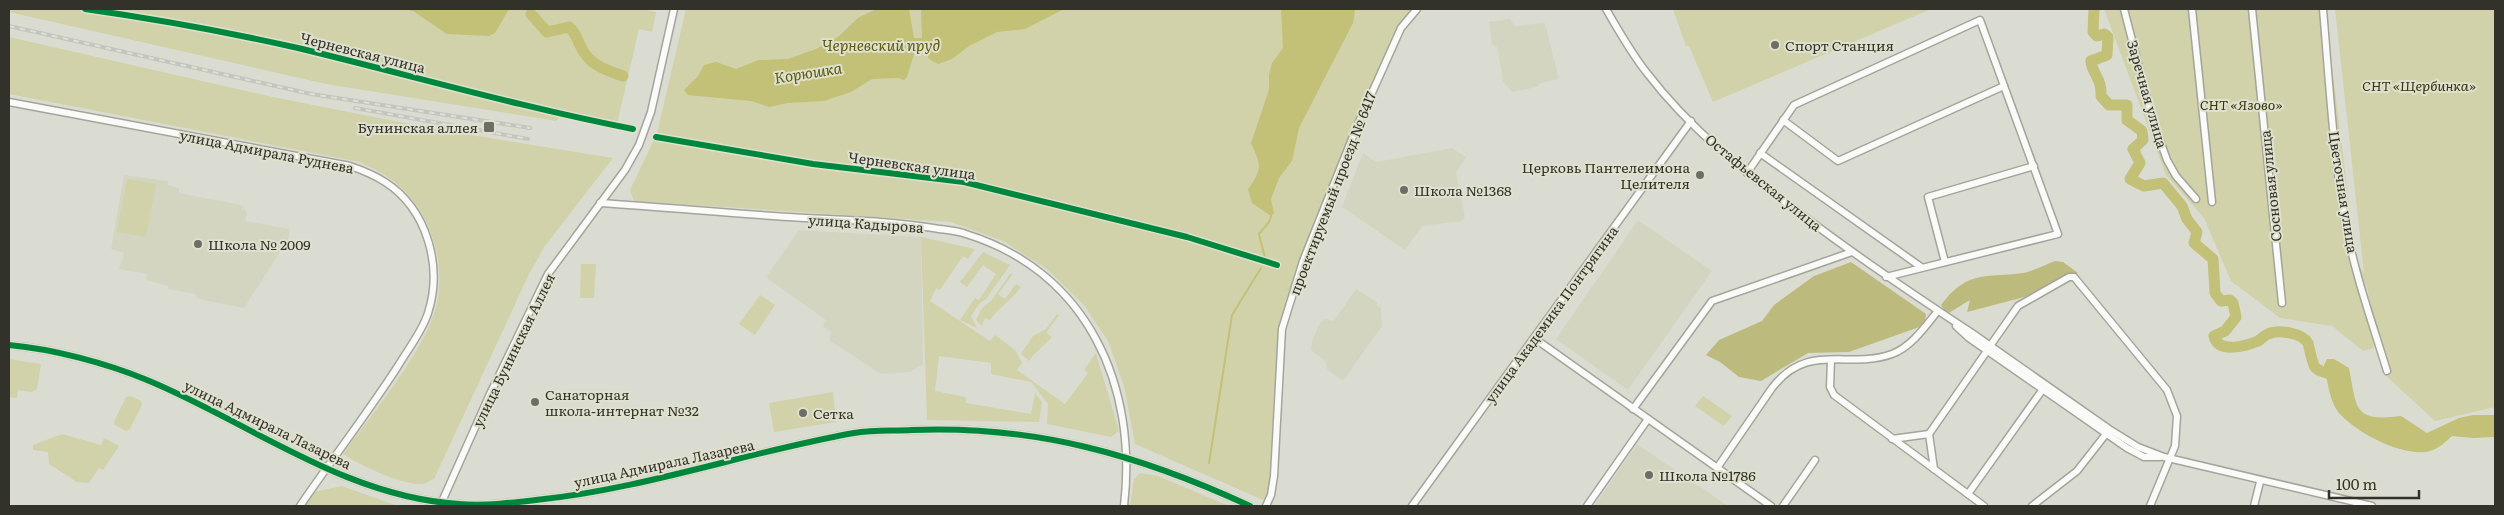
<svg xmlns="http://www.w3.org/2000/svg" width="2504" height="515" font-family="Literata,serif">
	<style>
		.built { fill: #d4d5c1 }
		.green { fill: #d1d2a9 }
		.forest { fill: #bcba7d }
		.water { fill: #c2c177 }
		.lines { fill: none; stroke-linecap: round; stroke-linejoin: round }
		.stream { stroke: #c2c177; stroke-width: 2 }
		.river { stroke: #c2c177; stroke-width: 11 }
		.minor-casing { stroke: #a4a49c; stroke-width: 9 }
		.minor { stroke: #fafaf8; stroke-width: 6 }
		.rail-casing { stroke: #c4c4c1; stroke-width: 4 }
		.rail { stroke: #dfe0cd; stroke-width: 2; stroke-dasharray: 5.5; stroke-linecap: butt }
		.cycleway-casing { stroke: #dfe0cd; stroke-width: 9 }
		.cycleway { stroke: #00873e; stroke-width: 6 }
		.poi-dot { fill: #6d6e65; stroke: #dfe0cd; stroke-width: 2 }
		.labels { text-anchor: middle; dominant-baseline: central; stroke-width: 4; stroke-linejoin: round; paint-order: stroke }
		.poi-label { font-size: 14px; fill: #32322b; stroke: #dfe0cd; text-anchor: start }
		.street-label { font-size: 14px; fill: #32322b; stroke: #dfe0cd }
		.park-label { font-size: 14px; font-style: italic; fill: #37360a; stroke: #dfe0cd }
		.water-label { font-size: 15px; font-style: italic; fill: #5c5a0e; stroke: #dfe0cd }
	</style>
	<rect width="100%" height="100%" fill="#dbdcd1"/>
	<g class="built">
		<path d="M 1510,19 L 1515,26 L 1545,23 L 1559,79 L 1541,83 L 1537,87 L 1512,92 L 1503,81 L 1497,47 L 1492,45 L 1489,22 Z"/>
		<path d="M 1452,148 L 1466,157 L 1456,173 L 1465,217 L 1462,221 L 1422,226 L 1405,250 L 1342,207 L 1363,153 L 1376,162 Z"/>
		<path d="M 124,175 L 168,181 L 168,185 L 179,188 L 179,193 L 242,205 L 247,214 L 245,221 L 290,229 L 288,240 L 244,308 L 198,299 L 195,294 L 168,289 L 168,286 L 146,280 L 147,274 L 119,269 L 124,253 L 111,249 Z"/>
		<path d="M 1638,220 L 1712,271 L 1628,390 L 1556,339 Z"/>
		<path d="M 799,230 L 921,237 L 923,364 L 910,372 L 881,374 L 829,340 L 831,332 L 823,326 L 826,320 L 768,279 L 767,276 Z"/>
		<path d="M 1356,289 L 1378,303 L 1376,305 L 1381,308 L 1382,326 L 1343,381 L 1327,369 L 1325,361 L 1311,350 L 1312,341 L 1320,323 L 1325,319 L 1334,321 Z"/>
		<path d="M 1637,444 L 1728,506 L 1595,505 Z"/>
	</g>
	<g class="green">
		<path d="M 9,9 L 642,9 L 656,12 L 652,32 L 639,29 L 617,124 L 562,114 L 556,121 L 326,84 L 9,12 Z"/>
		<path d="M 686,9 L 1412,9 L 1400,24 L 1384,56 L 1344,152 L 1296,272 L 1278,328 L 1268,498 L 1263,500 L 1135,444 L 1124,386 L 1108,341 L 1084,305 L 1047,269 L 1003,241 L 951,222 L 634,201 L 630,190 L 657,133 Z"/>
		<path d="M 1673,9 L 1931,9 L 1713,102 L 1689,46 L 1686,46 Z"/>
		<path d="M 2104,9 L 2325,9 L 2356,260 L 2364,273 L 2335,9 L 2495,9 L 2495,407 L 2435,421 L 2385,375 L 2365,277 L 2374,348 L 2363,351 L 2332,326 L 2280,318 L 2231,281 L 2204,218 L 2166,175 Z"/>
		<path d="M 9,37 L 273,97 L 440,130 L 613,158 L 545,246 L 530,272 L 434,479 C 431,480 427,483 423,484 C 403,486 360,465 343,454 C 371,415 427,349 437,303 C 441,281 440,258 432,236 C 425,215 411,194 393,181 C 384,173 371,168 360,162 L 9,94 Z"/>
		<path d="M 127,179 L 156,184 L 146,237 L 117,232 Z"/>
		<path d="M 921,237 L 975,249 L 968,259 L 963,256 L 940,290 L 936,288 L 930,301 L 990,341 L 995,335 L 1015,350 L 1022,363 L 1017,370 L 1065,404 L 1088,373 L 1084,370 L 1096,353 L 1119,431 L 1111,437 L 1047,424 L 1048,404 L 1031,382 L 991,374 L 991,363 L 939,356 L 935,391 L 966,397 L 966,403 L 1031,414 L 1035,393 L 1042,402 L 1039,422 L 927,420 Z"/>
		<path d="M 983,252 L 1010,265 L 986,299 L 979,304 L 971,316 L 977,328 L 960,320 L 975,298 L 979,300 L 996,274 L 983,265 L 967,287 L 960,282 Z"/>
		<path d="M 581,264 L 596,264 L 594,298 L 580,298 Z"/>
		<path d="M 1010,274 L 1013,274 L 998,294 L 1005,299 L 1016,284 L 1021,287 C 1011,301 999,307 990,320 L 985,318 L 982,326 L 976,320 L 982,308 L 991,301 Z"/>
		<path d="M 760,295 L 775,305 L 755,335 L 739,324 Z"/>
		<path d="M 1057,314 L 1059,315 L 1046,333 L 1052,337 C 1044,346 1036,351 1029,361 L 1021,354 L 1033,336 L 1046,329 Z"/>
		<path d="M 9,359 L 41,364 L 37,389 L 32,392 L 18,390 L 17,398 L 9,397 Z"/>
		<path d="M 833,392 L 836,422 L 774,432 L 769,403 Z"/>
		<path d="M 130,396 L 141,401 L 142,405 L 130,429 L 126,431 L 115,425 L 114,422 L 126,397 Z"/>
		<path d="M 1703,396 L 1732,416 L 1724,426 L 1695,406 Z"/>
		<path d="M 62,434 L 101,445 L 104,438 L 119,446 L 103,470 L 99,468 L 89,483 L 77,482 L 49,464 L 48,452 L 33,450 L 33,445 Z"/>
		<path d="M 1141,473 L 1158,476 L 1229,506 L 1130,506 L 1134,479 Z"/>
		<path d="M 342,486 L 398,506 L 304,506 L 314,492 Z"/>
	</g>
	<g class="forest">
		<path d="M 2055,261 L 2063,262 L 2078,273 L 2040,293 L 1967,312 L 1970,300 L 1947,314 L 1941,305 C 1967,270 1985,278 2023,273 C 2033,271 2045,265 2055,261 Z"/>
		<path d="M 1851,262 L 1926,314 L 1925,325 L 1849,352 L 1808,353 L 1761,381 L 1739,377 L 1720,362 L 1706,355 L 1719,340 L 1762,321 L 1774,305 L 1814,276 Z"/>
	</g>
	<g class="water">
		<path d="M 404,9 L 509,9 L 495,33 L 489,36 L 447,34 L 413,11 Z"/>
		<path d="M 876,9 L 909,9 L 914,38 L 922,38 L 921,9 L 1064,9 L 1025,29 L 997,32 L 969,46 L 952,59 L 938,64 L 929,59 L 925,51 L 915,51 L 907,77 L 904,80 L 898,78 L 872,79 L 851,92 L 824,101 L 788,103 L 769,107 L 751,101 L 688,95 L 684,90 L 698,76 L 704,65 L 716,62 L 736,69 L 759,60 L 788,59 L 816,49 L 838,37 L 858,18 Z"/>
		<path d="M 1281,9 L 1355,9 L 1353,23 L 1299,128 L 1292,161 L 1279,178 L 1271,199 L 1274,213 L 1271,216 L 1252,203 L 1248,189 C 1263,169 1261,165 1251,143 L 1269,90 L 1269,75 L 1272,63 L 1283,48 Z"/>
		<path d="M 2327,359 L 2334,359 L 2349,368 C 2357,409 2353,422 2401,416 L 2427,433 L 2459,418 L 2473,415 L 2495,415 L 2495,437 L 2473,438 L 2452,436 C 2445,442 2440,448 2430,451 C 2405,458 2359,434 2342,416 C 2329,404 2328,381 2324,365 Z"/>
	</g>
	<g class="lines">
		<g class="stream">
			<path d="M 1265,258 L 1259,234 L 1269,222 L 1271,216"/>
			<path d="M 1209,463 L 1232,315 L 1261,268"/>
		</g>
		<g class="river">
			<path d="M 2094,9 L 2093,32 L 2097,36 L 2104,34 L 2108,37 L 2107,55 L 2091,61 C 2092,74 2102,78 2101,96 L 2109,105 L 2127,105 L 2127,120 L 2142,131 L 2143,140 L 2133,149 L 2140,163 L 2130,179 L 2144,186 L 2163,183 L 2182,206 L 2187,219 L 2197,232 L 2194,243 L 2213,259 L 2215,293 L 2221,301 L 2230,300 L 2233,303 L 2236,317 L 2225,331 L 2214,336 C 2218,354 2246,346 2258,341 C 2262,339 2264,335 2268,334 C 2278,329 2302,333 2308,343 C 2316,378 2312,365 2341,379"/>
			<path d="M 531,14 L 547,32 L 569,27 C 577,34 576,38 581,47 C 589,65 606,70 623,76"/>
		</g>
		<g class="minor-casing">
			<g id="minor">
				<path d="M 1606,9 C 1619,31 1631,53 1647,73 C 1689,128 1745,173 1801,214 C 1856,256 1914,295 1972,333 L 2109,429 L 2138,447 L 2164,457 L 2372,506"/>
				<path d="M 2124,9 L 2152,118 L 2167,160 L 2176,176 L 2196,199"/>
				<path d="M 2192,9 L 2212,202"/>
				<path d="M 2252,9 L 2282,303"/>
				<path d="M 2323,9 C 2329,80 2333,151 2345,221 C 2354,272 2372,322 2387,371"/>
				<path d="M 9,102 L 350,166 C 362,170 374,175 385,182 C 427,209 443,266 428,313 C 422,332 408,349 398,366 C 367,414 332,459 300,506"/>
				<path d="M 1783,120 L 1838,161 L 2004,86"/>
				<path d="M 1760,153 L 1921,267"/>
				<path d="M 1747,173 L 1794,105 L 1980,20 L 2058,234 L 1886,277"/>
				<path d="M 600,203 C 663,207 726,213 789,217 C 837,220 885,220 933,228 C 944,230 955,230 966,234 C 1088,272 1138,386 1124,506"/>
				<path d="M 1945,262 L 1928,197 L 2034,166"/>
				<path d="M 1956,326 L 1969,338 L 2127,448 L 2144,457 L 2160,457"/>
				<path d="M 1534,338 L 1771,506"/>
				<path d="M 9,345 C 53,349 106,363 147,380 C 249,422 344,497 459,504 C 485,506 511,503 536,500 C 644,489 747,452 854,433 C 873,430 893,431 912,430 C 1035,425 1140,455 1250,506"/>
				<path d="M 1990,346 L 2018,306 L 2069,277 L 2074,277 L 2167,390 L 2177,416 L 2175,446 L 2150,506"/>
				<path d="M 1831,360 L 1830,387 L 1834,395 L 1984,506"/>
				<path d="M 1633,409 L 1712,301 L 1852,252"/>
				<path d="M 1892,439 L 1929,434"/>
				<path d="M 1717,468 L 1772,388 C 1808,341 1847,370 1892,354 C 1911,347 1925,327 1937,312"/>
				<path d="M 1934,469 L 1929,434 L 1987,351"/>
				<path d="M 1968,494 L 2043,389"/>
				<path d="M 440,506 L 490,394 L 548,274 L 625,170 L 639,145 L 651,112 L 674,9"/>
				<path d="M 1266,506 L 1271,495 L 1274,476 L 1282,329 L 1303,261 L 1358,124 L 1401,28 L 1417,9"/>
				<path d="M 1412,506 L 1691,121"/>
				<path d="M 1587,506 L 1648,419"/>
				<path d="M 1783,506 L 1815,460"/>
				<path d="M 2032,506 L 2077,471 L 2106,434"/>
				<path d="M 2254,506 L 2260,482"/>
			</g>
		</g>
		<use href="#minor" class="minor"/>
		<g class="rail-casing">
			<g id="rail">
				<path d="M 9,26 L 311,94 L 530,128"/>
				<path d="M 355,108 L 528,139"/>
			</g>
		</g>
		<use href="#rail" class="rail"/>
		<g class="cycleway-casing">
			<g id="cycleway">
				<path d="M 85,9 C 156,19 227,32 298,48 C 410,75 520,107 633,129"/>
				<path d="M 656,137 L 813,164 L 964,182 L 1187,237 L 1277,265"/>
				<path d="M 9,345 C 53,349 106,363 147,380 C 249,422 344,497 459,504 C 485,506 511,503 536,500 C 644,489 747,452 854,433 C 873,430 893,431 912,430 C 1035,425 1140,455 1250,506"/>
			</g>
		</g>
		<use href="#cycleway" class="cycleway"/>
	</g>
	<g class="poi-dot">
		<circle cx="1775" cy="45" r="5"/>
		<rect x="483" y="121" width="12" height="12" rx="2.5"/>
		<circle cx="1700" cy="175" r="5"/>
		<circle cx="1404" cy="190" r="5"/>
		<circle cx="198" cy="244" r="5"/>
		<circle cx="535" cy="402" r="5"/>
		<circle cx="803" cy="413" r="5"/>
		<circle cx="1649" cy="475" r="5"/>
	</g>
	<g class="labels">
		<g class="poi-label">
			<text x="1785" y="45">Спорт Станция</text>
			<text x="478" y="127" text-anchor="end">Бунинская аллея</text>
			<text x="1690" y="167" text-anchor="end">Церковь Пантелеимона<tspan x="1690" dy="16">Целителя</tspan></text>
			<text x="1414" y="190">Школа №1368</text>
			<text x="208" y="244">Школа № 2009</text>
			<text x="545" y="394">Санаторная<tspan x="545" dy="16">школа-интернат №32</tspan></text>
			<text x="813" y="413">Сетка</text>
			<text x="1659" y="475">Школа №1786</text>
		</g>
		<g class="street-label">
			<text transform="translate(363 52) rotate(14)">Черневская улица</text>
			<text transform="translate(2148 94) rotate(74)">Заречная улица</text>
			<text transform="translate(267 151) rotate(11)">улица Адмирала Руднева</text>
			<text transform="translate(912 165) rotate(8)">Черневская улица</text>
			<text transform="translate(1764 182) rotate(39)">Остафьевская улица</text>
			<text transform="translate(2270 186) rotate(-96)">Сосновая улица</text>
			<text transform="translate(2344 192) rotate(81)">Цветочная улица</text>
			<text transform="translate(1332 193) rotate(-69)">проектируемый проезд № 6417</text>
			<text transform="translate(866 223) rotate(4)">улица Кадырова</text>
			<text transform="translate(1551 314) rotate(-54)">улица Академика Понтрягина</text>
			<text transform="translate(513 350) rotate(-64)">улица Бунинская Аллея</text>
			<text transform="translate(268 424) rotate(26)">улица Адмирала Лазарева</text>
			<text transform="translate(664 463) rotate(-12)">улица Адмирала Лазарева</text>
		</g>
		<g class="park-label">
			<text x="2419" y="85">СНТ «Щербинка»</text>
			<text x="2241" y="104">СНТ «Язово»</text>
		</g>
		<g class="water-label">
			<text x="881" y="44">Черневский пруд</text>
			<text transform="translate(808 72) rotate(-9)">Корюшка</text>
		</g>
	</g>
	<rect width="2504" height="515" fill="none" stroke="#32322b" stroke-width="20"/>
	<path d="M2329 490v8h90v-8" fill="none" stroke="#32322b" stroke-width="2.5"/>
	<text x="2336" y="490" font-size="15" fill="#32322b" stroke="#dfe0cd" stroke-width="4" paint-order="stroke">100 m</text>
</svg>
